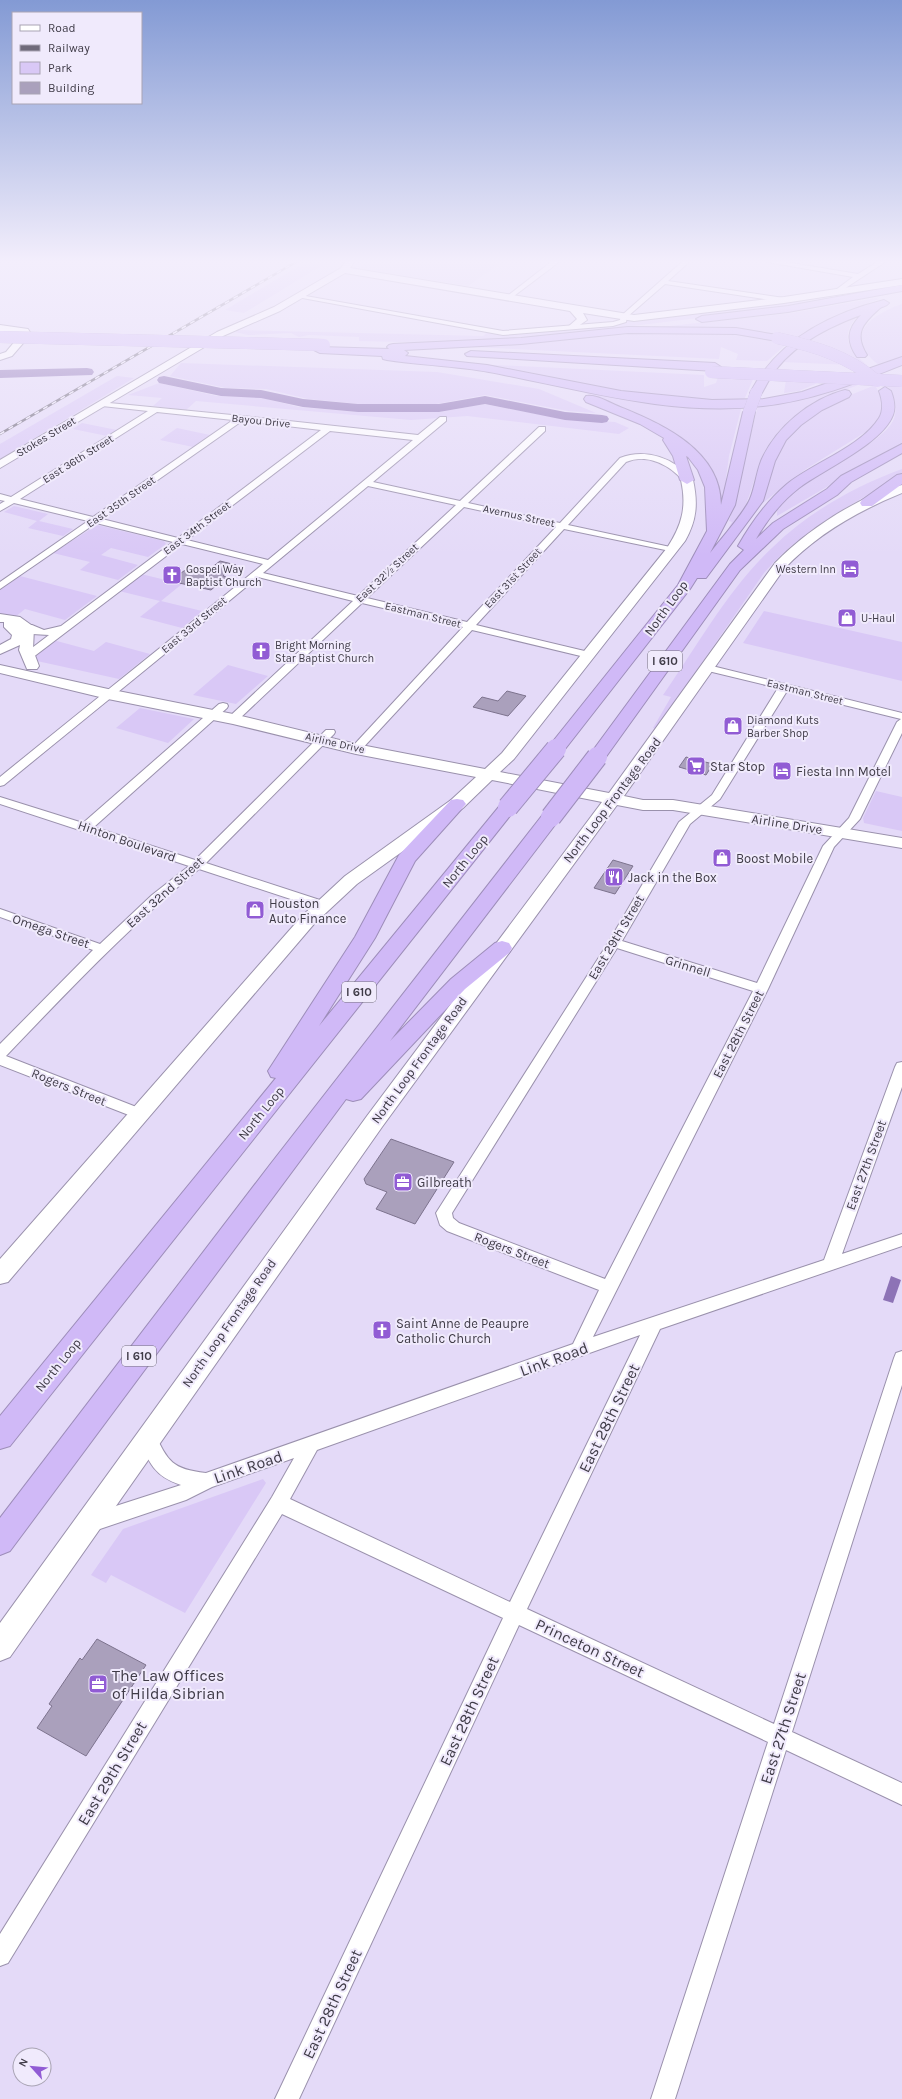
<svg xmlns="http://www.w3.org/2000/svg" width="902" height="2099" font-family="Karla,sans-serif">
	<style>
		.built { fill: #d9ccf1 }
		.green { fill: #d9c8f6 }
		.water { fill: #8d73b6 }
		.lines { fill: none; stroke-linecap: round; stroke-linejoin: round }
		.river { fill: #8d73b6; fill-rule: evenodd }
		.building { fill: #aaa0bc; stroke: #7d738e }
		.minor-casing { stroke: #9a91ac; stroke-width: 2 }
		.tertiary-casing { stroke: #9a91ac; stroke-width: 2 }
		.secondary-casing { stroke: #9a91ac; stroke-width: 2 }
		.motorway-casing { stroke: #9d8db9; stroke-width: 2 }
		.minor { fill: #fff; fill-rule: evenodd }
		.tertiary { fill: #fff; fill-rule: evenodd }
		.secondary { fill: #fff; fill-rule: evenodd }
		.motorway { fill: #d0b9f7; fill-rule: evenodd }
		.rail-casing { stroke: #706a7b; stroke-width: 2.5 }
		.rail { stroke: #f0eafc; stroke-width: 1.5; stroke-dasharray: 5; stroke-linecap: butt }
		.motorway-bridge-far1-casing { stroke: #9d8db9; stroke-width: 12; stroke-linecap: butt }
		.motorway-bridge-casing { stroke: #9d8db9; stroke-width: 22; stroke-linecap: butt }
		.motorway-bridge-far1 { stroke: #d0b9f7; stroke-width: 12 }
		.motorway-bridge { stroke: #d0b9f7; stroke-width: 20 }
		.labels { text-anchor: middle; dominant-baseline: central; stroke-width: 4; stroke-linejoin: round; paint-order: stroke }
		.far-street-label { font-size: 11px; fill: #3f3b47; stroke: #f0eafc }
		.far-poi-label { font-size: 11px; fill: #3f3b47; stroke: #f0eafc; text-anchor: start }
		.shield { fill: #f0eafc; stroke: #74707d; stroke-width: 1 }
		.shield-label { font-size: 12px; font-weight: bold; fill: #3f3b47 }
		.street-label { font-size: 13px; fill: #3f3b47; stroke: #f0eafc }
		.poi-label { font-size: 13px; fill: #3f3b47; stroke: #f0eafc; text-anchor: start }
		.near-street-label { font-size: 16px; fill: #3f3b47; stroke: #f0eafc }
		.near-poi-label { font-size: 16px; fill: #3f3b47; stroke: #f0eafc; text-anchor: start }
	</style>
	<rect width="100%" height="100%" fill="#e4daf8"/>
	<path class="built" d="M 367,262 L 502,262 L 468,286 L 358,268 Z"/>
	<g class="green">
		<path d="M 311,262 L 324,264 L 244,313 L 225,310 L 299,266 Z"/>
		<path d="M 876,298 L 879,299 L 844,313 L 794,339 L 774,335 L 660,327 L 792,313 Z"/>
		<path d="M 797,301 L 818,302 L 773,309 L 525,339 L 442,343 L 359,341 L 359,337 L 309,335 L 299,337 L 291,333 L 248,335 L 235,332 L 237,330 L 483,336 L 487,332 L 514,335 L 615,325 L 629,319 L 645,320 Z"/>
		<path d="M 902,304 L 902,357 L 880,366 C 842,337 868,316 902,304 Z"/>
		<path d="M 856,318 C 839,338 851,352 868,366 L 806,342 L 827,329 Z"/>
		<path d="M 654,332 L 734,334 L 789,342 L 767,361 L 736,360 L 738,354 L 721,347 L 719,359 L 472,347 Z"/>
		<path d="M 801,345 L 851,365 L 782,362 Z"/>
		<path d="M 181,363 L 437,372 L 539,389 L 596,413 L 568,411 L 485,395 L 436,404 L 360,404 L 308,399 L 266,389 L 226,388 L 170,376 Z"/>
		<path d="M 475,364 L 704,375 L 704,387 L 716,383 L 718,377 L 754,377 L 744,400 C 653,404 563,380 475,364 Z"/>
		<path d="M 117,376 L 134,378 L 0,459 L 0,444 Z"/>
		<path d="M 902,376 L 902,443 L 777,516 L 777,510 C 784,501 792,493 801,486 C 823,469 881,444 893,421 C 899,407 894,395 886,384 Z"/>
		<path d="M 786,380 L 820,382 L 799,391 L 784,393 Z"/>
		<path d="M 855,382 L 863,383 C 826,397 784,414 765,451 C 754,472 748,518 727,531 L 732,522 L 729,521 L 734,505 L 758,405 Z"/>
		<path d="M 159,383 L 217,396 L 258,397 L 299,407 L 357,412 L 440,412 L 484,404 L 563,419 L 615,422 L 629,428 L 619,434 L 467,416 L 411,420 L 196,401 L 186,410 L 153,406 L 162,398 L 128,395 Z"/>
		<path d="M 875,385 L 882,399 L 882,411 L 872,428 L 806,469 L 764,502 L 761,502 C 768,481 773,460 785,442 C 804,411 844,398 875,385 Z"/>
		<path d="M 583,392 L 742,405 L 729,456 L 726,478 L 728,481 L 722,505 L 706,465 L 616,406 Z"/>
		<path d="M 82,423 L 117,430 L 107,436 L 73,429 Z"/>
		<path d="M 177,428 L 210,435 L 193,447 L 160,440 Z"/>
		<path d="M 902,469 L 902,475 C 853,504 801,530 764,573 L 656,729 L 653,728 L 671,697 L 663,695 C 698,645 728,589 773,547 C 809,512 855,486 902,469 Z"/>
		<path d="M 14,506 L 48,514 L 39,521 L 73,529 L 63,536 L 28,528 L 37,521 L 4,512 Z"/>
		<path d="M 97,525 L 164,541 L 166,544 L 148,557 L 111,548 L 101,555 L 138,565 L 118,580 L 80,570 L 90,562 L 53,553 Z"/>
		<path d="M 141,574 L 182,584 L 161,601 L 202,611 L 182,628 L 140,617 L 160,601 L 119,591 Z"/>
		<path d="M 20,576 L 97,596 L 65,620 L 25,609 L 15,617 L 0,615 L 0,590 Z"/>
		<path d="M 764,611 L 902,642 L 902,681 L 743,643 Z"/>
		<path d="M 53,640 L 94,651 L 106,642 L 150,654 L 119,679 L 37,661 L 35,655 Z"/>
		<path d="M 228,665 L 268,676 L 236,704 L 193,695 Z"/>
		<path d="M 140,708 L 194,719 L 168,743 L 116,728 Z"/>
		<path d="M 876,791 L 902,797 L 902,831 L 864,823 L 863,818 Z"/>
		<path d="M 263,1479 L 266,1483 L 185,1613 L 111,1575 L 106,1583 L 91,1575 L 123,1529 Z"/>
	</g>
	<path class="water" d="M 891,1276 L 901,1280 L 893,1303 L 883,1300 Z"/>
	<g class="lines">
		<g class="river">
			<path d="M 87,368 L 92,369 L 94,372 L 92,375 L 0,378 L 0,370 Z"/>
			<path d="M 164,376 L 221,388 L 261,390 L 303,399 L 358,404 L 439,404 L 485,396 L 565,412 L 602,415 L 607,416 L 609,419 L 607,422 L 602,423 L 565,420 L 485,404 L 439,412 L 358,412 L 303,407 L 261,398 L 221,396 L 159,383 L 157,380 L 159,377 Z"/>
		</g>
	</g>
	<g class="building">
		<path d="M 220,561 L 236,565 L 223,576 L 226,577 L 211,590 L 170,581 L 188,568 L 206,572 Z"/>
		<path d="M 507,691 L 526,696 L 508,716 L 473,707 L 482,697 L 498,701 Z"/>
		<path d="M 686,757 L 713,764 L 706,775 L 679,767 Z"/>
		<path d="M 613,860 L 633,866 L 615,894 L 594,888 Z"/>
		<path d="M 391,1139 L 454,1162 L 415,1224 L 376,1209 L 387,1192 L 366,1184 L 364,1179 Z"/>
		<path d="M 97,1639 L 146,1665 L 86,1756 L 37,1728 L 52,1706 L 49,1704 L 80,1658 L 82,1660 Z"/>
	</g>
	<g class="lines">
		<g class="minor-casing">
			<g id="minor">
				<path d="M 551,262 L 559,262 L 510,299 L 506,299 L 506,297 Z"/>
				<path d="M 682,262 L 689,262 L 668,281 L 784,298 L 787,300 L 784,302 L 665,284 L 627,317 L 626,322 L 613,326 L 503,335 L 297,297 L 300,295 L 503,331 L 613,322 L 620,320 L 621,316 Z"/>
				<path d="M 767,262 L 785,262 L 858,274 L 877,262 L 885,262 L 835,295 L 832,293 L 833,292 L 853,277 Z"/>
				<path d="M 99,402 L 242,416 L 418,435 L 440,417 L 446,417 L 446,421 L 373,482 L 460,501 L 539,427 L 545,427 L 545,431 L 468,503 L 560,523 L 620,458 C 645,448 676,458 691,480 L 684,482 C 671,465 647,453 626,462 L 568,525 L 675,548 L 675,552 L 564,529 L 476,625 L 593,653 L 594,655 L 593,657 L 589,658 L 472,630 L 360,751 L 352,751 L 350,749 L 352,747 L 463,627 L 362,603 L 237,721 L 233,722 L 228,719 L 229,717 L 353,601 L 258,577 C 174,647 88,716 4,785 L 0,786 L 0,777 C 87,706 176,636 263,564 L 182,544 L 32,658 L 24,658 L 23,656 L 24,654 L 49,635 L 32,634 L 24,629 L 24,625 L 32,625 L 44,630 L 61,626 L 173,542 L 96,523 L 0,589 L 0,582 L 88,521 L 14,503 L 0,511 L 0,504 L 5,501 L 0,500 L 0,494 L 11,497 L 148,411 L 102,406 L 99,406 ZM 157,412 L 233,420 L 93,517 L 20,499 ZM 242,421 L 321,430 L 178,538 L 102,519 ZM 330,431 L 413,440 L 268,560 L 187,540 ZM 368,486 L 456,505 L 358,596 L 263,573 ZM 464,507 L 556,527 L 467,622 L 367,598 Z"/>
				<path d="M 708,665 L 902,713 L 902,733 L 860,819 L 834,847 L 768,989 L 593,1337 L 824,1260 L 895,1067 L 897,1063 L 902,1062 L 902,1087 L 842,1254 L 902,1234 L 902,1246 L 660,1329 L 527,1609 L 774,1724 L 894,1358 L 896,1353 L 902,1351 L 902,1385 L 792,1732 L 902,1783 L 902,1805 L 786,1750 L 675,2099 L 651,2099 L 768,1742 L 519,1625 L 299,2099 L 275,2099 L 503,1618 L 282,1514 L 8,1963 L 0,1966 L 0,1934 L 272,1497 L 294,1458 L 212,1487 L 186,1500 L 91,1532 L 84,1529 L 82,1523 L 84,1517 L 91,1514 L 181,1485 C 154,1476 149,1463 139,1438 L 142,1432 L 148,1430 L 154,1432 C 168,1462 172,1469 206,1473 L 573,1344 L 599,1290 L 447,1231 L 440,1225 L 436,1213 L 608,943 L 679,822 L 712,795 L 778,688 L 704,670 L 703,668 ZM 787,691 L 901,719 L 897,722 L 849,818 L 823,846 L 757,983 L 622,941 L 690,824 L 720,799 ZM 617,948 L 753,991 L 605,1279 L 459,1223 L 453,1218 L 452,1213 ZM 640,1335 L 510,1602 L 290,1499 L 317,1450 Z"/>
				<path d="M 223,703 L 227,704 L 228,706 L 227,708 L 94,827 L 195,860 L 326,730 L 334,730 L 335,732 L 334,734 L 206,863 L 326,902 L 328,905 L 322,909 L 318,908 L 199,869 C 130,926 68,991 6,1056 L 144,1110 L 146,1114 L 144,1118 L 139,1119 L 0,1065 L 0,1044 L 93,950 L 0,917 L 0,909 L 100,944 L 152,895 L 189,866 L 0,804 L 0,797 L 83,823 L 219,704 Z"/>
			</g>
		</g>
		<g class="tertiary-casing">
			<g id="tertiary">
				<path d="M 345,262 L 354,262 L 350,268 L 634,315 L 784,297 L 902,279 L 902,285 L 784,303 L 634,321 L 583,313 L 587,320 L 574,329 L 569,326 L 577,319 L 570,311 L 345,273 L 280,311 L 223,336 L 0,468 L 0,460 L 217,332 L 274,307 L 341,268 Z"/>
				<path d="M 0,325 L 28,329 L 31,334 L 12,356 L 0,360 L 0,354 L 6,352 L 21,334 L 0,331 Z"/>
				<path d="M 0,614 L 20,617 L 34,627 L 33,650 L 39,666 L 37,669 L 27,669 L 19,650 L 20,645 L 0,654 L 0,645 L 11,639 L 12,635 L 4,627 L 4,622 L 0,622 Z"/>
			</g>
		</g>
		<g class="secondary-casing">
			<path id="secondary" d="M 687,476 L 693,480 C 698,503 697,520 685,541 L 514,759 L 500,772 L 609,793 L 775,563 C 806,531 858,496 902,485 L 902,493 C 858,511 817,534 784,569 L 624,796 L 643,800 L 673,800 L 902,838 L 902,848 L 673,810 L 643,810 L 617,805 L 382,1127 L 10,1657 L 0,1661 L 0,1623 L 367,1116 L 602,802 L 492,780 L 463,808 L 357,884 L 314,924 L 8,1282 L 0,1284 L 0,1259 L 302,916 L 345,876 L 451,800 L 476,777 L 356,754 L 233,724 L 108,699 L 0,673 L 0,665 L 108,689 L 233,714 L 356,744 L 485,769 L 502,753 L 667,548 C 682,525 687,507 681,480 Z"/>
		</g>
		<g class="motorway-casing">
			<g id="motorway">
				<path d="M 902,285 L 902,291 L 788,312 L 702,322 L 696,319 L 702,316 L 788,306 Z"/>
				<path d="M 884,300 L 889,303 C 886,307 882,306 879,309 C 862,324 854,334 867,355 L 865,357 L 857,357 C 846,341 847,329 861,315 C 828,327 790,346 771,377 C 767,383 764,390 760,396 L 752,396 L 750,393 C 777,341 828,314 884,300 Z"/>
				<path d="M 628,327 L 736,328 L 777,335 L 783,338 L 777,341 L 736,334 L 628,333 L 521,344 L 404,350 L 408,353 L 405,356 L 487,365 L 621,391 L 712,400 L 764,399 L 802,392 L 902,357 L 902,365 C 857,383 811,401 763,406 C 671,417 579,389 489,372 C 455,366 421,365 387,360 L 383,359 L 382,356 L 320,353 L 314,350 L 320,347 L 389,349 L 387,347 L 389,345 L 393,344 L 521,338 Z"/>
				<path d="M 471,351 L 715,363 L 721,367 L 715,371 L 467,356 L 465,354 Z"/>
				<path d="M 885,387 L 891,391 C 894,399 896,407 893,415 C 882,444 824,469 799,488 C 782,501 767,520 756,539 L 773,523 L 827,489 L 841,476 L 902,444 L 902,453 L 851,482 L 837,495 L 783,529 L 740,570 L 603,761 L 597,762 L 591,761 L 588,757 L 591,753 L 730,564 L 744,550 L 738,546 C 751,523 767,501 787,484 C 813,463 862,446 879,418 C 884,410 882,399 879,391 Z"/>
				<path d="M 845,390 L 849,391 L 851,394 L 849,397 L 822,410 L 801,425 L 786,440 L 775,461 L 763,501 L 706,578 L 697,578 L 690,589 L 562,753 L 556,754 L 550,753 L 547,749 L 550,745 L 678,585 L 707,531 L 705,487 L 698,470 L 688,457 L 686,456 L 694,480 L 687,484 L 680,480 L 673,456 L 663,440 L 664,438 L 640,424 L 586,402 L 584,399 L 586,396 C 596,394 610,403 620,407 C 663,424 721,451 721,505 L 743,412 L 749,408 L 753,409 L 755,412 L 735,505 L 710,553 C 720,540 744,513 750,499 C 755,487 756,474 761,461 C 775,428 810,399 845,390 Z"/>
				<path d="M 902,474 L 902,484 L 872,506 L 862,506 L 860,503 L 862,500 L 897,475 Z"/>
				<path d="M 457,799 L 463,800 L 466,804 L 415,861 L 375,938 L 319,1026 L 502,803 L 508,801 L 514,803 L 517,807 L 10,1446 L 0,1449 L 0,1416 L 276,1078 L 271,1077 L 268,1071 L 355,937 L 399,855 L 451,800 Z"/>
				<path d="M 551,811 L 558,813 L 560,817 L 558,821 L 390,1041 L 451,979 L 495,943 L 502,941 L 509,943 L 512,948 L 509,953 L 465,989 L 361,1099 L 353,1101 L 346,1099 L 10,1551 L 0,1555 L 0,1518 L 269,1166 L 544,813 Z"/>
			</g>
		</g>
		<use href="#minor" class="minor"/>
		<use href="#tertiary" class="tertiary"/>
		<use href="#secondary" class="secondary"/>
		<use href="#motorway" class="motorway"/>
		<g class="rail-casing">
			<path id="rail" d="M 0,434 L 296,262"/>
		</g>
		<use href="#rail" class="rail"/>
		<g class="motorway-bridge-far1-casing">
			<g id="motorway-bridge-far1">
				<path d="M 0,337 L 324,345"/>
				<path d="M 777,338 C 814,346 848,356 877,381"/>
				<path d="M 711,372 L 902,381"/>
				<path d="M 749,412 L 756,393"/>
			</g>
		</g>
		<g class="motorway-bridge-casing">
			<g id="motorway-bridge">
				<path d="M 508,807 L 556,749"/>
				<path d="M 551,817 L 597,757"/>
			</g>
		</g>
		<use href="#motorway-bridge-far1" class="motorway-bridge-far1"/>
		<use href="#motorway-bridge" class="motorway-bridge"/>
	</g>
	<linearGradient id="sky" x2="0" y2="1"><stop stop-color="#839ad4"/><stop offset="0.47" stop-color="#f3eefc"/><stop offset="1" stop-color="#f3eefc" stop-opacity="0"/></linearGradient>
	<rect width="902" height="556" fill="url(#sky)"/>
	<defs>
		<g id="hotel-square" transform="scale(1)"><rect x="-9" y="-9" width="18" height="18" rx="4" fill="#915cd4" stroke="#f0eafc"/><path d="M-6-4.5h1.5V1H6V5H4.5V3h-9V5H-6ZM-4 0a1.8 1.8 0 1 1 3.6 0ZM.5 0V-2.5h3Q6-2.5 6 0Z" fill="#fff"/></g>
		<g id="church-square" transform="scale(1)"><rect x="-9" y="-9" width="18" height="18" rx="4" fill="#915cd4" stroke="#f0eafc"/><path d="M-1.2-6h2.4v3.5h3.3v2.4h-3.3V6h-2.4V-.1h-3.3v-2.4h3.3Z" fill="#fff"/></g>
		<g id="shop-square" transform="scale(1)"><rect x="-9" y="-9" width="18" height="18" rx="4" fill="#915cd4" stroke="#f0eafc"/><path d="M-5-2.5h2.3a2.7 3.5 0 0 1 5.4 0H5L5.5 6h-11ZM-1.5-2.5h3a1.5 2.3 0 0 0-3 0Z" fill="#fff"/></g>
		<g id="supermarket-square" transform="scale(1)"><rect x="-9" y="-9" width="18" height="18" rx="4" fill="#915cd4" stroke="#f0eafc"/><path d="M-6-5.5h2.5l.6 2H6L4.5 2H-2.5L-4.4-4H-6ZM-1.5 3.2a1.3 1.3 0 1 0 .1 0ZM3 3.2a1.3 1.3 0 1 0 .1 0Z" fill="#fff"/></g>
		<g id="restaurant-square" transform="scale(1)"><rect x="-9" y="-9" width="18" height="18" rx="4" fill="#915cd4" stroke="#f0eafc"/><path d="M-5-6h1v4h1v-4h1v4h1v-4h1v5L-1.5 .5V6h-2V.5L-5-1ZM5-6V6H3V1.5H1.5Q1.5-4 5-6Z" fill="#fff"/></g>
		<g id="office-square" transform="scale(1)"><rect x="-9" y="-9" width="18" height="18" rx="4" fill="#915cd4" stroke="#f0eafc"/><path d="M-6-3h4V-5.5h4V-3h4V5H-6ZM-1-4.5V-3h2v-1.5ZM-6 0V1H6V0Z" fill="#fff"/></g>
	</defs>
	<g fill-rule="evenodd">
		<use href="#hotel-square" x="850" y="569"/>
		<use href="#church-square" x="172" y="575"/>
		<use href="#shop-square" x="847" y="618"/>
		<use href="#church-square" x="261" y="651"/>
		<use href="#shop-square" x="733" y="726"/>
		<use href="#supermarket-square" x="696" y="766"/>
		<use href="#hotel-square" x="782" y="771"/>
		<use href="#shop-square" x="722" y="858"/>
		<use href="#restaurant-square" x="614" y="877"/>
		<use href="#shop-square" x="255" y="910"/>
		<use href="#office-square" x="403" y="1182"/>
		<use href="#church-square" x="382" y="1330"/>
		<use href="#office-square" x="98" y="1684"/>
	</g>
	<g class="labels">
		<g class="far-street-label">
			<text transform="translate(261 421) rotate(6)">Bayou Drive</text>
			<text transform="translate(46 437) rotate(-31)">Stokes Street</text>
			<text transform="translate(78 459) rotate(-32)">East 36th Street</text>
			<text transform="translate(121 502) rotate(-35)">East 35th Street</text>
			<text transform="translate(519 516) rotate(12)">Avernus Street</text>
			<text transform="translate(197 528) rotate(-37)">East 34th Street</text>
			<text transform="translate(387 573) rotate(-43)">East 32½ Street</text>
			<text transform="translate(513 578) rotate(-47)">East 31st Street</text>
			<text transform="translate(423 615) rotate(14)">Eastman Street</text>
			<text transform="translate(194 625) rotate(-40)">East 33rd Street</text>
			<text transform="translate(805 692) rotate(14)">Eastman Street</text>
			<text transform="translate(335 743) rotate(13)">Airline Drive</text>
		</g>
		<g class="far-poi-label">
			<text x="186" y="569">Gospel Way<tspan x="186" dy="13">Baptist Church</tspan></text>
			<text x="836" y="569" text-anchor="end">Western Inn</text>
			<text x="861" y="618">U-Haul</text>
			<text x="275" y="645">Bright Morning<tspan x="275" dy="13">Star Baptist Church</tspan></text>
			<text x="747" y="720">Diamond Kuts<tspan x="747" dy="13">Barber Shop</tspan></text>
		</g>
		<g class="shield">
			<rect x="648" y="651" width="34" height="20" rx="3"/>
			<rect x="342" y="982" width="34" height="20" rx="3"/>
			<rect x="122" y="1346" width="34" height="20" rx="3"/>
		</g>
		<g class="shield-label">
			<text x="665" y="661">I 610</text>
			<text x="359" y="992">I 610</text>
			<text x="139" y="1356">I 610</text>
		</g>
		<g class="street-label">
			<text transform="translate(666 608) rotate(-54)">North Loop</text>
			<text transform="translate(612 800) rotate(-53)">North Loop Frontage Road</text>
			<text transform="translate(787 824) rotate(9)">Airline Drive</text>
			<text transform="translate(127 841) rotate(19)">Hinton Boulevard</text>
			<text transform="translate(465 861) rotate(-51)">North Loop</text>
			<text transform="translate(165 892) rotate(-42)">East 32nd Street</text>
			<text transform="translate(51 931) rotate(19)">Omega Street</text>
			<text transform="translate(616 937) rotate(-59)">East 29th Street</text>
			<text transform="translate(688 966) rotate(17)">Grinnell</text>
			<text transform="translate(738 1034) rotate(-63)">East 28th Street</text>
			<text transform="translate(419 1060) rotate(-54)">North Loop Frontage Road</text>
			<text transform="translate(69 1087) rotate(22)">Rogers Street</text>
			<text transform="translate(261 1113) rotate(-51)">North Loop</text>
			<text transform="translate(866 1165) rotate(-70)">East 27th Street</text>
			<text transform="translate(512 1250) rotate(21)">Rogers Street</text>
			<text transform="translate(229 1323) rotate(-55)">North Loop Frontage Road</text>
			<text transform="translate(58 1365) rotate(-51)">North Loop</text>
		</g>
		<g class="poi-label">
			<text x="710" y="766">Star Stop</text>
			<text x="796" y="771">Fiesta Inn Motel</text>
			<text x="736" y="858">Boost Mobile</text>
			<text x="628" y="877">Jack in the Box</text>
			<text x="269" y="903">Houston<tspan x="269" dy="15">Auto Finance</tspan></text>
			<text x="417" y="1182">Gilbreath</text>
			<text x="396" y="1323">Saint Anne de Peaupre<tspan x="396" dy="15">Catholic Church</tspan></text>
		</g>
		<g class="near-street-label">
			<text transform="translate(554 1359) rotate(-20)">Link Road</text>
			<text transform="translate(609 1418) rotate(-64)">East 28th Street</text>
			<text transform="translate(248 1467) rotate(-19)">Link Road</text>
			<text transform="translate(590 1648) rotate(25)">Princeton Street</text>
			<text transform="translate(469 1711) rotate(-65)">East 28th Street</text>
			<text transform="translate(783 1728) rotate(-72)">East 27th Street</text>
			<text transform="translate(112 1773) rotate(-59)">East 29th Street</text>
			<text transform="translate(332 2004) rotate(-65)">East 28th Street</text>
		</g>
		<g class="near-poi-label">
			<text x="112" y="1675">The Law Offices<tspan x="112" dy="18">of Hilda Sibrian</tspan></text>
		</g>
	</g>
	<rect x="12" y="12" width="130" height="92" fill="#f0eafc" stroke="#a9a4b4"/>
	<rect x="20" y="25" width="20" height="6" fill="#ffffff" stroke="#a9a4b4"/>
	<text x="48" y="32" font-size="12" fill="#3f3b47">Road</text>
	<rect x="20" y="45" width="20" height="6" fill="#706a7b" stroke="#a9a4b4"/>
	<text x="48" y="52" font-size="12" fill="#3f3b47">Railway</text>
	<rect x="20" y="62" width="20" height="12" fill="#d9c8f6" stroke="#a9a4b4"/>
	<text x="48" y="72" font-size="12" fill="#3f3b47">Park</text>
	<rect x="20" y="82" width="20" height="12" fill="#aaa0bc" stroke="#a9a4b4"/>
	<text x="48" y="92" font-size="12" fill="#3f3b47">Building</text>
	<g transform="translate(32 2067) rotate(297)"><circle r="19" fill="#f0eafc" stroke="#a9a4b4"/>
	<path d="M0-3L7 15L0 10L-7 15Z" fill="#915cd4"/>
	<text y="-6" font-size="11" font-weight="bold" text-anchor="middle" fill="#3f3b47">N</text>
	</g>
</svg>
